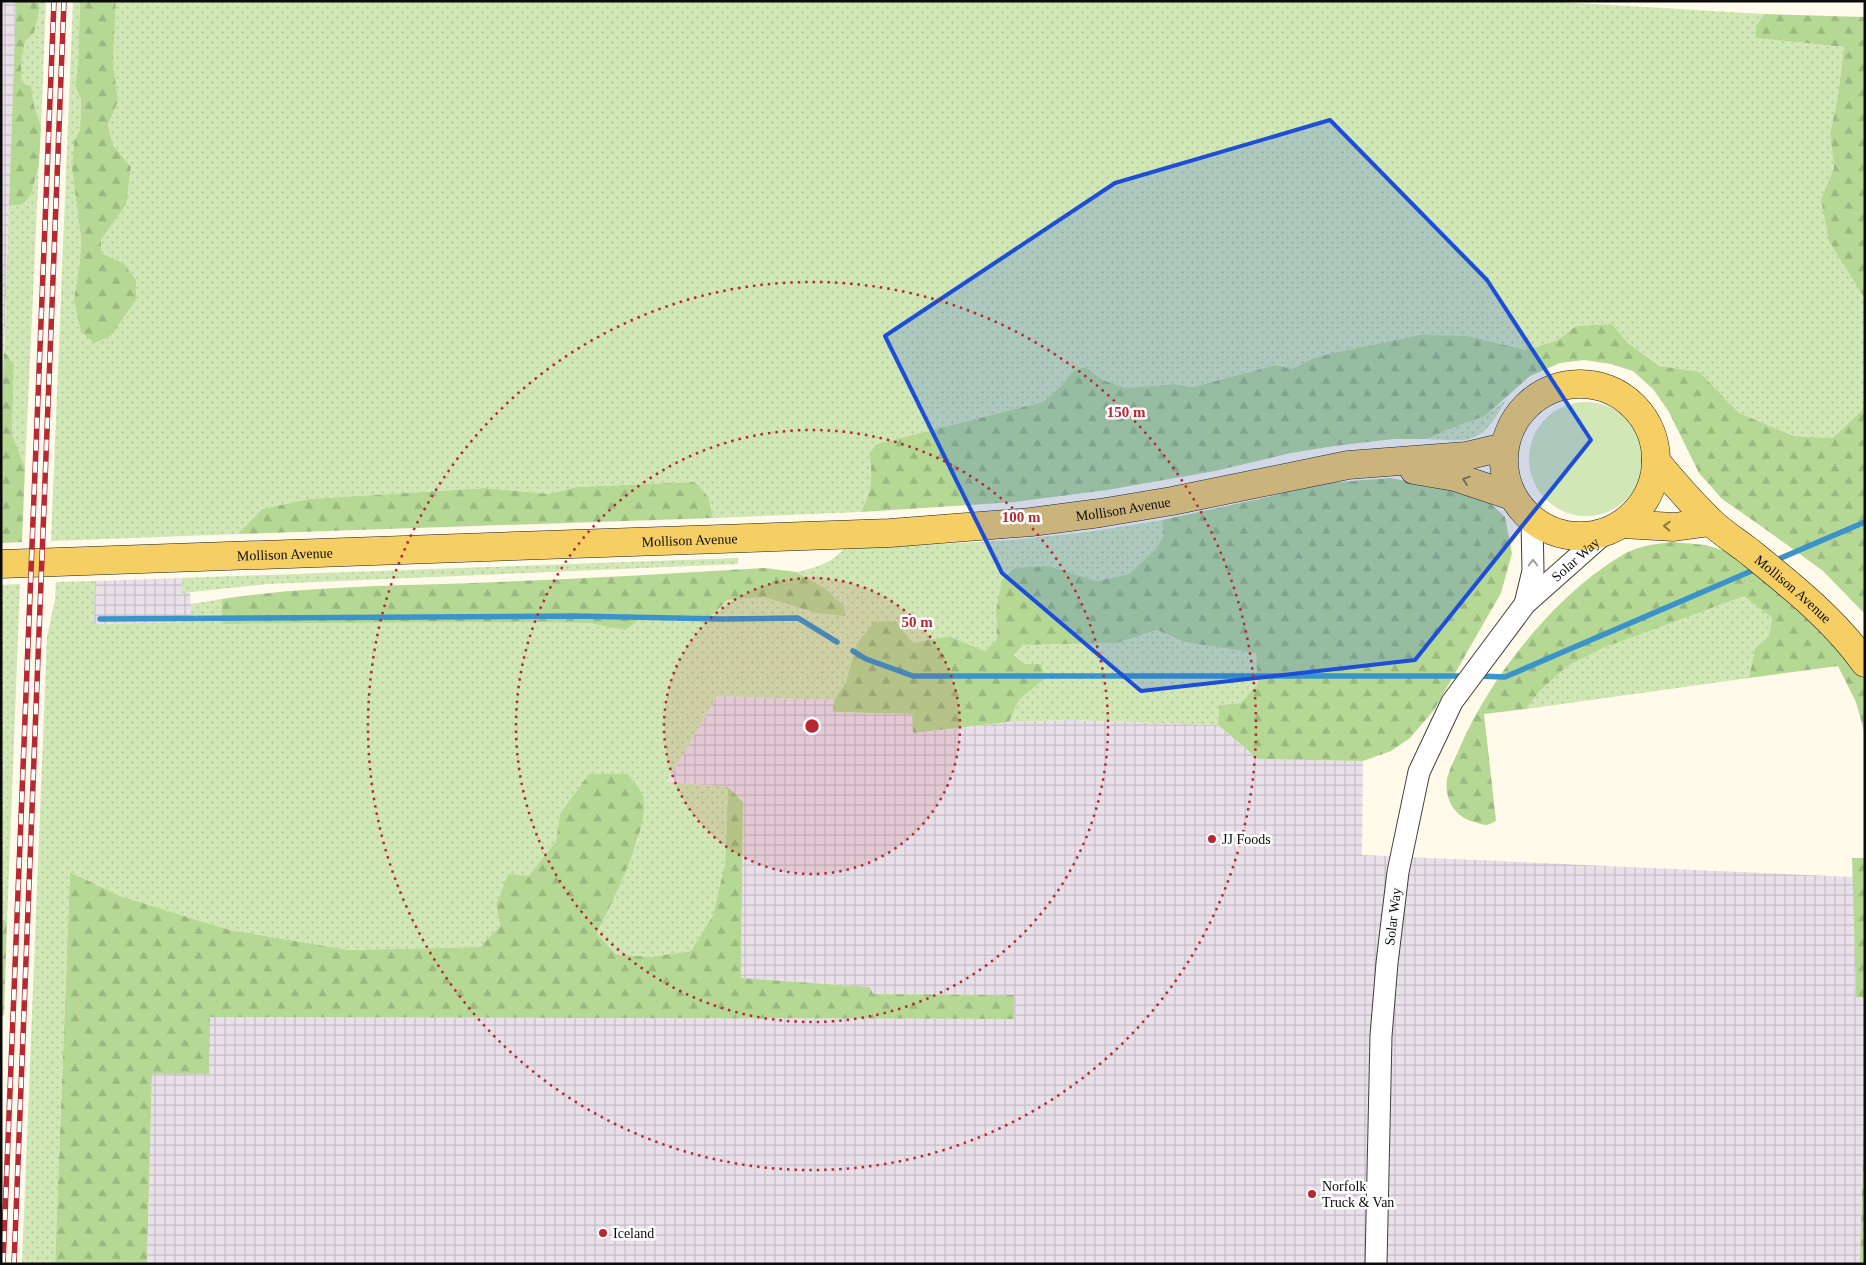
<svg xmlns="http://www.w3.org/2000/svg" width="1866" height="1265" font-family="'Times New Roman',serif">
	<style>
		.industrial { fill: url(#industrial-grid) }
		.grass { fill: url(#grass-dots) }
		.forest { fill: url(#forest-firs) }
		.park { fill: #d1e7b6 }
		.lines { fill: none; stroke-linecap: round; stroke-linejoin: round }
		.stream { stroke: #3a94c9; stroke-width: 5.5 }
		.street-casing { stroke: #3e3e3e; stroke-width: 23 }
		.primary-casing { stroke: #1c1c1c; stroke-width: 29 }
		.street { stroke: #fff; stroke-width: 21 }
		.primary { stroke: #f5ce64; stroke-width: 28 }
		.rail-casing { stroke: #b72832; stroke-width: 5.5 }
		.rail { stroke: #fff; stroke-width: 4; stroke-dasharray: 11; stroke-linecap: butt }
		.oneway { stroke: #8c763c }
		.oneway2 { stroke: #9d9d9d }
		.marked { fill: #1d4ed8; fill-opacity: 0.2; stroke: #1d4ed8; stroke-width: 4; stroke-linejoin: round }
		.ring { fill: none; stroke: #b72832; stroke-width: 2.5; stroke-dasharray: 2.5 5 }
		.poi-dot { fill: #b72832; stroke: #fff; stroke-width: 2 }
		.labels { text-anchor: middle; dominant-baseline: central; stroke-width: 5; stroke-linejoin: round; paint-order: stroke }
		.street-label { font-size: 14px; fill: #0b0b0b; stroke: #fff }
		.poi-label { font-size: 14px; fill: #0b0b0b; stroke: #fff; text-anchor: start }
		.centre { fill: #b72832; stroke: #fff; stroke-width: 2.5 }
		.ring-label { font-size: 15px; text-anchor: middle; font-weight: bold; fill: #b72832; stroke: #fff; stroke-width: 5; stroke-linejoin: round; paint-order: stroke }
	</style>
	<defs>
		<pattern id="industrial-grid" width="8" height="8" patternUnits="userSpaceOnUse" patternTransform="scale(1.25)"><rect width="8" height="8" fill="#e9e0ea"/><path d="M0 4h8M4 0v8" fill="none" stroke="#c6bfc7"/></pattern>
		<pattern id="grass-dots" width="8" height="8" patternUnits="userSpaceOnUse" patternTransform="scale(1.25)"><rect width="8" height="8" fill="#d1e7b6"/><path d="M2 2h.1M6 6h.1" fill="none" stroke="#b2c59b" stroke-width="1.8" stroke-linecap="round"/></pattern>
		<pattern id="forest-firs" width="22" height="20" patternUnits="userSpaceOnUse" patternTransform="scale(1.25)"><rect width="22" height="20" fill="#b5d895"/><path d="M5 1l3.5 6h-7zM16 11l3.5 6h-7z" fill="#9ab87f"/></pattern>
	</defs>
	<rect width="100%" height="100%" fill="#fffaea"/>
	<g class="industrial">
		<path d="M 1,1 L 16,1 L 1,442 Z"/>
		<path d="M 182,578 L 182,592 L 190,592 L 192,622 L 93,624 L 95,581 Z"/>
		<path d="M 717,696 L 834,700 L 834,712 L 912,714 L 914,733 L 1009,722 L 1071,720 L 1218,725 L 1258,759 L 1363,761 L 1362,855 L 1853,877 L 1856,997 L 1865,998 L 1865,1082 L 1860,1264 L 147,1264 L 152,1074 L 210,1017 L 1014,1019 L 1013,995 L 872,994 L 870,987 L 741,978 L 743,802 L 728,787 L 667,782 Z"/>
	</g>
	<g class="grass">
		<path d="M 38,1 L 46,1 L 41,127 L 34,105 L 31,86 L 22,83 L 21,62 L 25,42 L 34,33 L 40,8 Z"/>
		<path d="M 73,1 L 80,1 L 78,68 L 75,86 L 81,99 L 80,130 L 74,141 L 72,168 L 81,239 L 80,261 L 74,300 L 123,263 L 101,253 L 101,240 L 126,205 L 131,167 L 113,145 L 108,125 L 118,101 L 113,63 L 116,1 L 1543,1 L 1764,14 L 1756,26 L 1755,38 L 1844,47 L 1838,96 L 1830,134 L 1834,168 L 1821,199 L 1865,299 L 1865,403 L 1861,411 L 1833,438 L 1794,436 L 1739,413 L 1699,373 L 1661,366 L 1628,343 L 1612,324 L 1576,326 L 1558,340 L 1526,350 L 1468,336 L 1316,357 L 1292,369 L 1276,365 L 1193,387 L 1174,384 L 1126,388 L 1103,380 L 1085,367 L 1074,370 L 1060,387 L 1043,402 L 877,444 L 869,453 C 873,479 872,489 861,512 L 713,518 L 711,505 L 694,482 L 577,487 L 549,494 L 486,488 L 309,499 L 262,509 L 238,534 L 51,541 Z"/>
		<path d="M 39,164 L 25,468 L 12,434 L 14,365 L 4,351 L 9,205 L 22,205 L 31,195 Z"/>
		<path d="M 1506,400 C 1482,443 1474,442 1427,439 L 1447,430 L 1485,416 Z"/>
		<path d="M 1162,520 L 1165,536 L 1155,550 L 1129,574 L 1097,581 L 1049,566 L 996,611 L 997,639 L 985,651 L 949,636 L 913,643 L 896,621 L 856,645 L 846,682 L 834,700 L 717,696 L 667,782 L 728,787 L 725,864 L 713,915 L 691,951 L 650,957 L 616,954 L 597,935 L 639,838 L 560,814 L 556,841 L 529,877 L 508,874 L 496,904 L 500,926 L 480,947 L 349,950 L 230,930 L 120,896 L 70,872 L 55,1264 L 22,1264 L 47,637 L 55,599 L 56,582 L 95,581 L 94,624 L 191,622 L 191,604 L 222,599 L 222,624 L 498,622 L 589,623 L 625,630 L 639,620 L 707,621 L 727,600 L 764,597 L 816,613 L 844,606 L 825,588 L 796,572 C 815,568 831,563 844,549 L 1013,540 L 1087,532 Z"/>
		<path d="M 738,558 L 738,564 L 268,584 L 182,593 L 182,578 Z"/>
		<path d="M 20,584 L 7,922 L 1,918 L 1,585 Z"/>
		<path d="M 1744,595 L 1772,618 L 1769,636 L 1755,648 L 1749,678 L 1526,709 L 1540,691 L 1566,667 L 1603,648 Z"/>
		<path d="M 1157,630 L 1184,642 L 1257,653 L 1258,683 L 1241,703 L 1219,705 L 1218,725 L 1071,720 L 1009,722 L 1019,700 L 1035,686 L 1025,664 L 1014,654 L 1023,645 L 1117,643 Z"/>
	</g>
	<g class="forest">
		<path d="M 16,1 L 38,1 L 40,8 L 34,33 L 25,42 L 21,62 L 22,83 L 31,86 L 34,105 L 41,127 L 39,164 L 31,195 L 22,205 L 9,205 Z"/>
		<path d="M 80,1 L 116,1 L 113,63 L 118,101 L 108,125 L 113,145 L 131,167 L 126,205 L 101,240 L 101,253 L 123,263 L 136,280 L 136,300 L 111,335 L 95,343 L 81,332 L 74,300 L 80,261 L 81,239 L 72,168 L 74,141 L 80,130 L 81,99 L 75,86 L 78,68 Z"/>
		<path d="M 1764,14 L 1865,17 L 1865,299 L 1829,241 L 1821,199 L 1834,168 L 1830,134 L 1838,96 L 1844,47 L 1755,38 L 1756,26 Z"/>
		<path d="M 1612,324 L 1628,343 L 1660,366 L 1699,372 L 1739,413 L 1794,436 L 1833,438 L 1861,411 L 1865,403 L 1865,614 L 1823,571 L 1761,526 L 1722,499 L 1699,473 L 1669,412 L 1653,389 L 1633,371 L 1611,364 L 1584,360 L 1560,363 L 1530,376 L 1485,416 L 1447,430 L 1427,439 L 1393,439 L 1334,446 L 1291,453 L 1215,471 L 1107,490 L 1015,502 L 861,512 C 872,489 873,479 869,453 L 877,444 L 1043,402 L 1060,387 L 1074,370 L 1085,367 L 1103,380 L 1126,388 L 1174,384 L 1193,387 L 1276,365 L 1292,369 L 1316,357 L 1420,335 L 1468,336 L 1526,350 L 1558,340 L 1576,326 Z"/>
		<path d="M 4,351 L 14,365 L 12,434 L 25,468 L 22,542 L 1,543 L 1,442 Z"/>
		<path d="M 1390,478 L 1463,491 L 1489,502 L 1505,517 L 1512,553 L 1501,593 L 1434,710 L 1410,738 L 1391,751 L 1363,761 L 1258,759 L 1218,725 L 1219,705 L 1241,703 L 1258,683 L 1256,653 L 1184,642 L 1157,630 L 1117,643 L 1023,645 L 1014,655 L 1025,664 L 1041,664 L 1045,678 L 1019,700 L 1009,722 L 913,733 L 912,714 L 833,712 L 834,700 L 846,682 L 856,645 L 874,622 L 896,621 L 913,643 L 949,636 L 985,651 L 997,639 L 996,611 L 1002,580 L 1015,568 L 1049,566 L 1097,581 L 1129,574 L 1155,550 L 1164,536 L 1162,520 L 1259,499 L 1326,483 Z"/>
		<path d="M 694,482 C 708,493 710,500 713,518 L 238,534 L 262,509 L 309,499 L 486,488 L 549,494 L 577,487 Z"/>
		<path d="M 1673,542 L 1706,545 L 1731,553 L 1789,599 L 1865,680 L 1865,735 L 1856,702 L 1838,666 L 1749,678 L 1755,648 L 1769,636 L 1772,618 L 1744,596 L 1603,648 L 1566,667 L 1540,691 L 1526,709 L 1484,714 L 1496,821 C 1493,822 1489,825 1486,825 C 1483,825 1478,823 1475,822 C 1455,818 1444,799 1447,779 C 1449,769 1456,757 1460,747 C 1490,677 1554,597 1619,557 C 1636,546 1653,544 1673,542 Z"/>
		<path d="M 765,568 L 796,572 L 825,588 L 844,606 L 845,616 L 816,613 L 764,597 L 727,600 L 707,621 L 639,620 L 625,630 L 589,623 L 498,622 L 222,624 L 222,599 C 313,585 405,586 497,582 C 586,579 676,573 765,568 Z"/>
		<path d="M 589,774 L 628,774 C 633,781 641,789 643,797 C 651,826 610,905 597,934 L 616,954 L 650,957 L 691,951 L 713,915 L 725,864 L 728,787 L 743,802 L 741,978 L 870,987 L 873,994 L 1014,995 L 1014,1019 L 210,1017 L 209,1074 L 152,1074 L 147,1264 L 55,1264 L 70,872 L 120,896 L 230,930 L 349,950 L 480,947 L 500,926 L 496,904 L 508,874 L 529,876 L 556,841 L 560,814 Z"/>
		<path d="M 1852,858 L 1865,858 L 1865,998 L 1856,997 Z"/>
		<path d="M 1,918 L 7,922 L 4,1015 L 1,1016 Z"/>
		<path d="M 1865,1082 L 1865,1264 L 1860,1264 Z"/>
	</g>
	<circle class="park" cx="1586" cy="459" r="57"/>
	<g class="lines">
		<g class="stream">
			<path d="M 1774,561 L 1865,522"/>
			<path d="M 100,619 L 575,616 L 723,619 L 798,618 L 837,642"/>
			<path d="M 853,651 L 866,659 L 913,676 L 1466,676"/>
			<path d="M 1478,676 L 1505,677 L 1756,569"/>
		</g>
		<g class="street-casing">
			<g id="street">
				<path d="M 1525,604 L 1533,571 L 1532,521"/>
				<path id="s1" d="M 1376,1264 L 1381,1036 L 1387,963 L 1398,872 L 1419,772 L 1452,702 L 1525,604 L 1605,533"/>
			</g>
		</g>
		<g class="primary-casing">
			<g id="primary">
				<circle cx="1580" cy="460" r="76"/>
				<path id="s2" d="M 1656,461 C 1673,482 1691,502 1710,521 C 1721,532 1734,540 1746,549 C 1788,583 1834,619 1865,663"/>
				<path d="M 1414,470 L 1455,477 L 1512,496"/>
				<path d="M 1622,524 L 1674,527 L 1711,522"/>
				<path id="s3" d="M 1,564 L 890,533 L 1031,522 L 1100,513 L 1172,501 L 1348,465 L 1466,456 L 1504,447"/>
			</g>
		</g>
		<use href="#street" class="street"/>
		<use href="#primary" class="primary"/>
		<g class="rail-casing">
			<g id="rail">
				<path d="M 3,1264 L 54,1"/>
				<path d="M 14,1264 L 64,1"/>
			</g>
		</g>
		<use href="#rail" class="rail"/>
	</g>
	<defs><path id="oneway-chevron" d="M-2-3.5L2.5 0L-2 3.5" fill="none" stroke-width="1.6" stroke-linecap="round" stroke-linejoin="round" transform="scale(1.25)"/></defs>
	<g class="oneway">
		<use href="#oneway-chevron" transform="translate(1466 480) rotate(-161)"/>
		<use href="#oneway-chevron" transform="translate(1667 526) rotate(-177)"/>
	</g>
	<use class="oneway2" href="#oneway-chevron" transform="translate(1533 563) rotate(-90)"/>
	<path class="marked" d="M 1330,120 L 1487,280 L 1591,440 L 1415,660 L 1141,691 L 1002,573 L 885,336 L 1115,183 Z"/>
	<circle cx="812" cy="726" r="148" fill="#b72832" fill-opacity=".12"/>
	<g class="ring">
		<circle cx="812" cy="726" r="148"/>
		<circle cx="812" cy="726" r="296"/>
		<circle cx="812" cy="726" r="444"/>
	</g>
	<g class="poi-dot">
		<circle cx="1212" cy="839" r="5"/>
		<circle cx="1312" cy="1194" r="5"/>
		<circle cx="603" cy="1233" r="5"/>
	</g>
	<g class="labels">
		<g class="street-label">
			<text stroke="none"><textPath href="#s3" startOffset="1124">Mollison Avenue</textPath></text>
			<text stroke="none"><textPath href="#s3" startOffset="689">Mollison Avenue</textPath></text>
			<text stroke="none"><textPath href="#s3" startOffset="284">Mollison Avenue</textPath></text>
			<text stroke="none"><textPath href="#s1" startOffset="762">Solar Way</textPath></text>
			<text stroke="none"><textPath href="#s2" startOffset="188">Mollison Avenue</textPath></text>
			<text stroke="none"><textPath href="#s1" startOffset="348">Solar Way</textPath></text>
		</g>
		<g class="poi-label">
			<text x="1222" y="839">JJ Foods</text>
			<text x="1322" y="1186">Norfolk<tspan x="1322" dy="16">Truck &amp; Van</tspan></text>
			<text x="613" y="1233">Iceland</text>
		</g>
	</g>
	<circle cx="812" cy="726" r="8" class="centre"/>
	<g class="ring-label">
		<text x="1126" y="417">150 m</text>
		<text x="1021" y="522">100 m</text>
		<text x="917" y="627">50 m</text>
	</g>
	<rect width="1866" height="1265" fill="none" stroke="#0b0b0b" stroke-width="5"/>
</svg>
